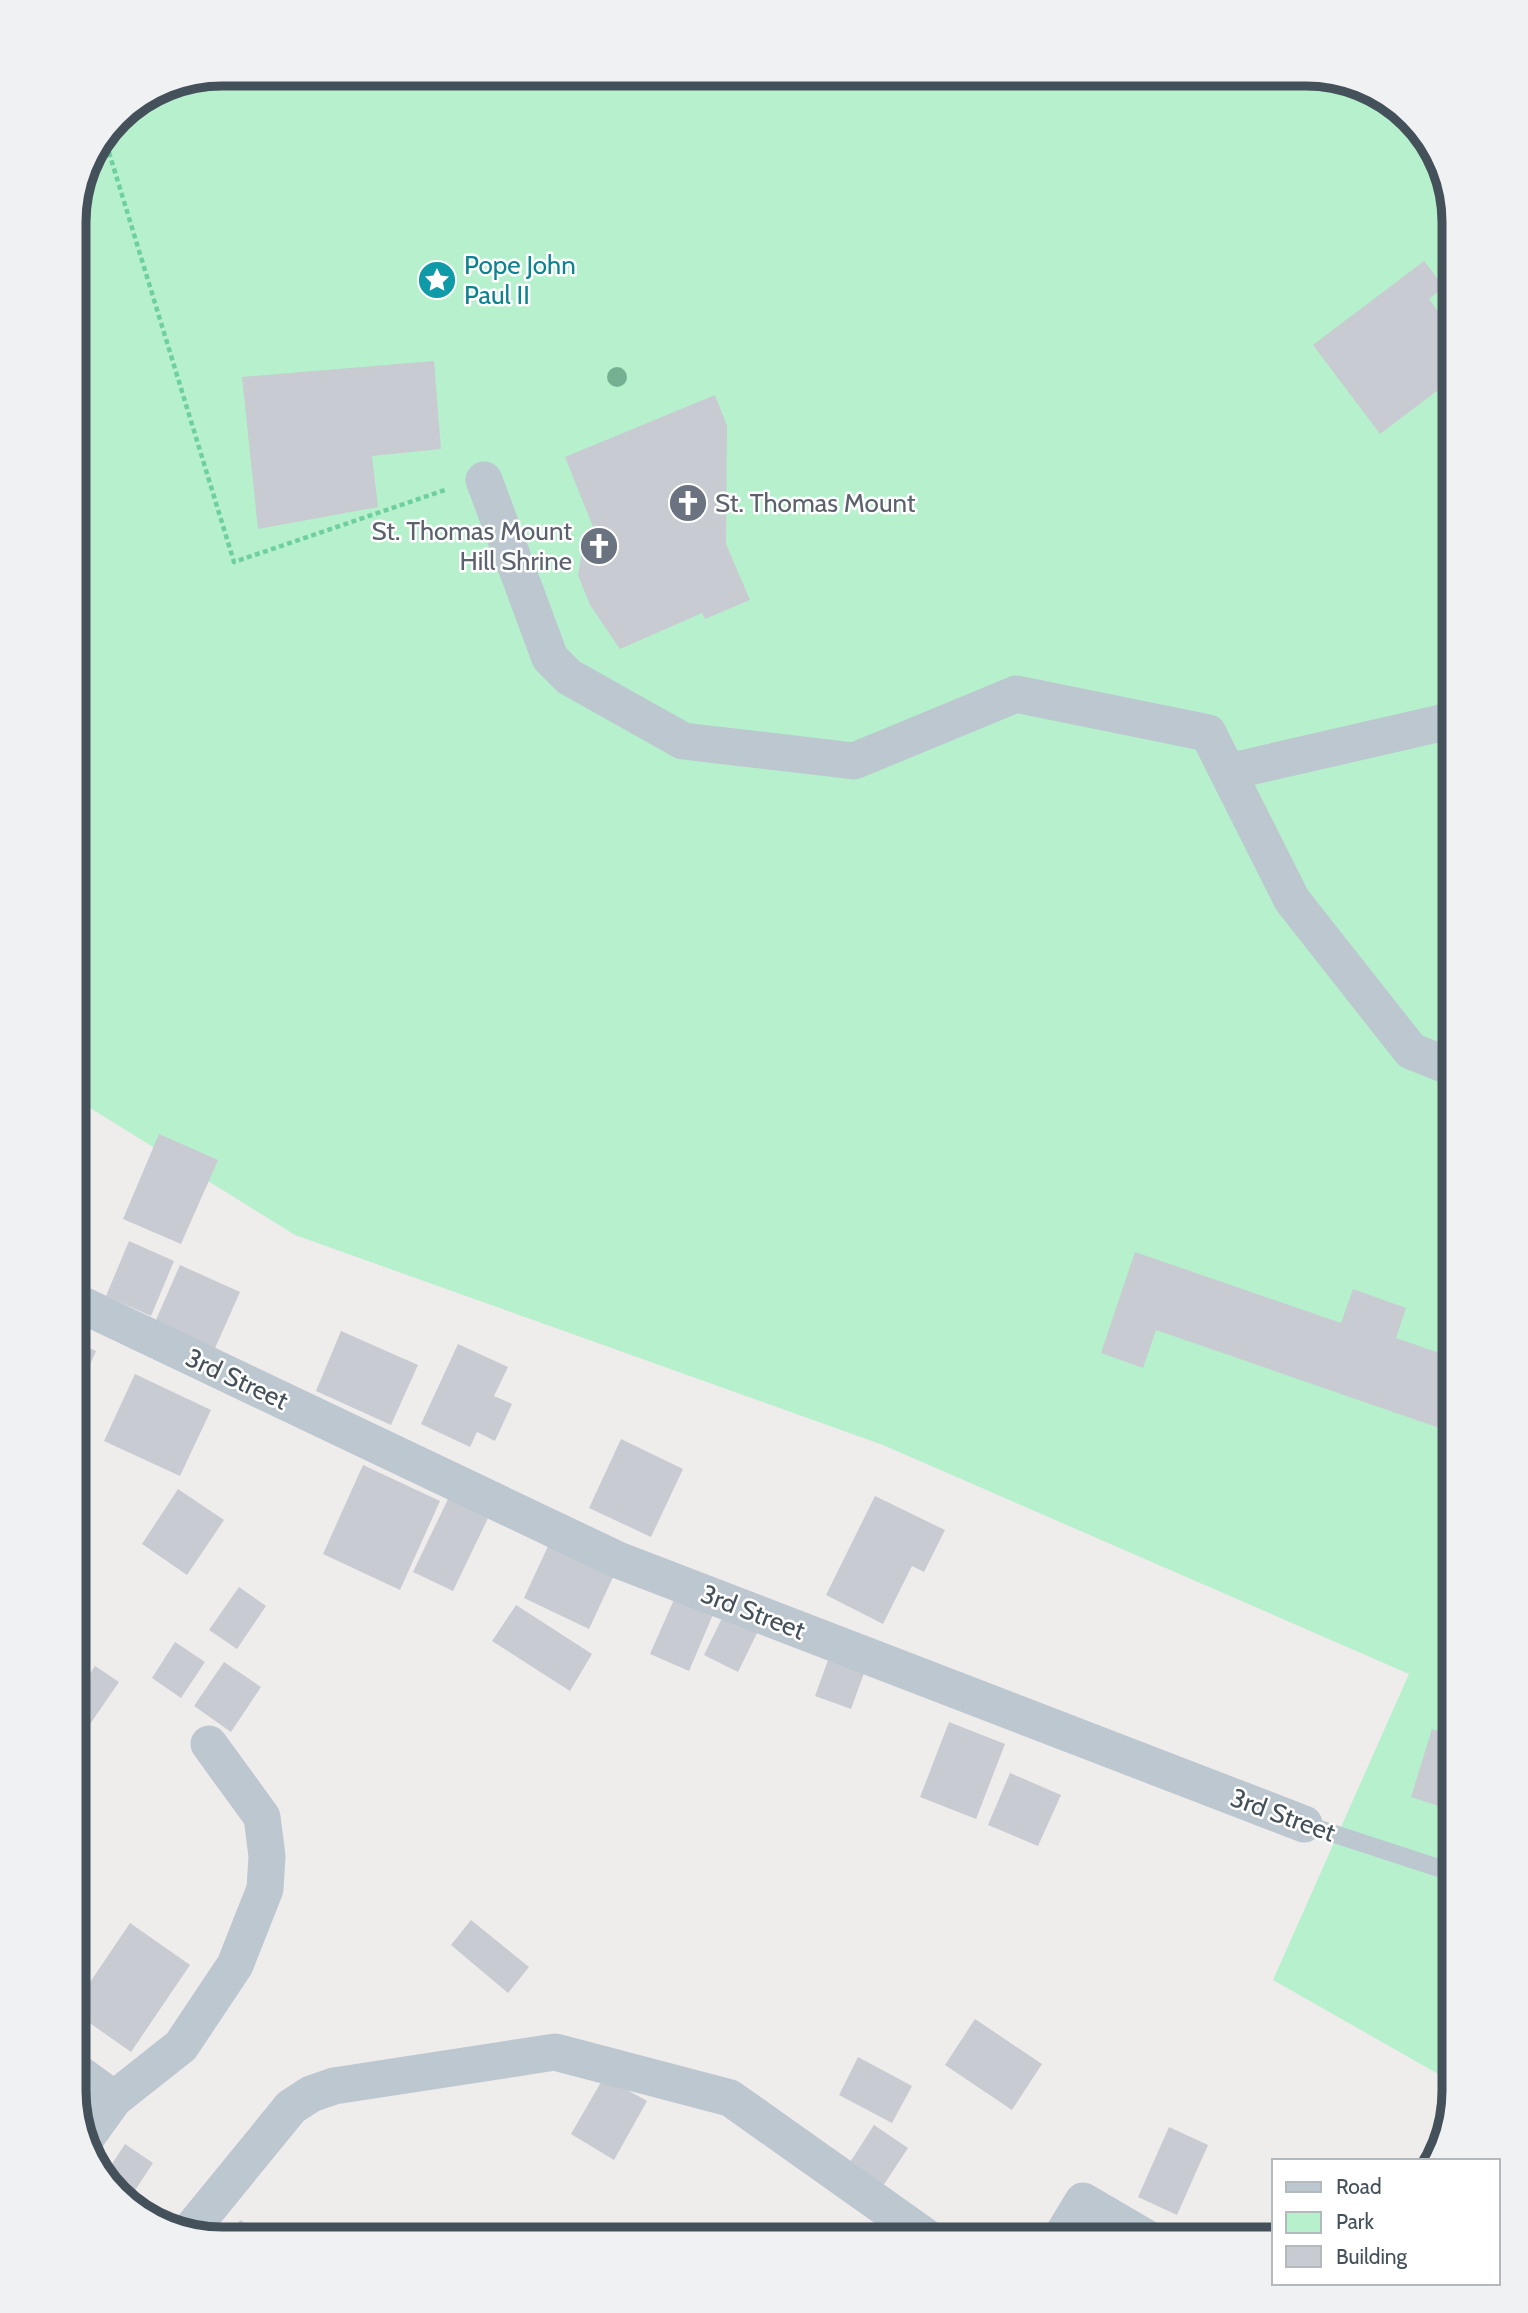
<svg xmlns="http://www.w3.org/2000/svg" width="1528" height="2313" font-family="Cabin,sans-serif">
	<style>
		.green { fill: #b7f0cd }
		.building { fill: #c8cbd1 }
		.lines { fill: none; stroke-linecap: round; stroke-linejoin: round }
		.path { stroke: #6ecf9f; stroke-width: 4.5; stroke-dasharray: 5 3.5; stroke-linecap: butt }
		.lane { stroke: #bcc7d0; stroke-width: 18 }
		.street { stroke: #bcc7d0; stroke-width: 37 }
		.tree { fill: #75b092 }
		.labels { text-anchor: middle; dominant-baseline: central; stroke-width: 5; stroke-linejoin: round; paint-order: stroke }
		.culture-label { font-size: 26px; fill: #0d838f; stroke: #fff; text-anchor: start }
		.worship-label { font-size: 26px; fill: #5b616d; stroke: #fff; text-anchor: start }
		.street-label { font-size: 26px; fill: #44505a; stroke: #fff }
		.rim { fill: none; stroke: #44505a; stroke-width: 9 }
	</style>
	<rect width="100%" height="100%" fill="#efecec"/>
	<path class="green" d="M 221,74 L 1316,74 L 1388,98 L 1435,148 L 1454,221 L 1454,2083 L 1273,1980 L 1409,1674 L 883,1445 L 295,1235 L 74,1098 L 74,212 L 85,164 L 117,117 L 165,85 Z"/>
	<g class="building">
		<path d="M 1424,261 L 1444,287 L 1429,299 L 1454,334 L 1454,378 L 1380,434 L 1313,345 Z"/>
		<path d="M 434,361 L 441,449 L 372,456 L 378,507 L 258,529 L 242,377 Z"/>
		<path d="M 715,395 L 727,426 L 726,544 L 750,600 L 705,619 L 702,613 L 620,649 L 590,605 L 578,575 L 582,550 L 598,539 L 565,457 Z"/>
		<path d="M 74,1107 L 90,1113 L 74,1159 Z"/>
		<path d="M 159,1134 L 218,1160 L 181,1244 L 123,1219 Z"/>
		<path d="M 129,1241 L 174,1261 L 151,1316 L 106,1296 Z"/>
		<path d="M 1135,1252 L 1341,1323 L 1353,1289 L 1406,1308 L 1396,1338 L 1454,1358 L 1454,1433 L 1156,1330 L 1143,1368 L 1101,1353 Z"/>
		<path d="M 180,1265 L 240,1292 L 212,1355 L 152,1329 Z"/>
		<path d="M 341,1331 L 418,1365 L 391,1425 L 316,1391 Z"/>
		<path d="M 74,1341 L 96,1351 L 74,1401 Z"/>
		<path d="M 458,1344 L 508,1367 L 494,1396 L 512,1404 L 495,1441 L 477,1432 L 470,1447 L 421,1424 Z"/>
		<path d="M 135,1374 L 211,1410 L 180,1476 L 104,1441 Z"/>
		<path d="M 621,1439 L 683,1469 L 651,1537 L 589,1508 Z"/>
		<path d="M 363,1465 L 440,1501 L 400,1590 L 323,1554 Z"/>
		<path d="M 178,1489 L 224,1520 L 187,1575 L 142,1544 Z"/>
		<path d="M 875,1496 L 945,1530 L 924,1572 L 912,1566 L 883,1624 L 826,1595 Z"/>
		<path d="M 449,1497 L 489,1516 L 453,1591 L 413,1572 Z"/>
		<path d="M 550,1542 L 615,1573 L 589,1629 L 524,1598 Z"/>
		<path d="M 239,1587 L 266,1606 L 237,1649 L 209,1630 Z"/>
		<path d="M 676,1595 L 714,1612 L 689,1671 L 650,1654 Z"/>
		<path d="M 516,1605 L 592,1654 L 570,1691 L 492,1641 Z"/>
		<path d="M 725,1612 L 759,1629 L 738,1672 L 704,1655 Z"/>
		<path d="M 175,1642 L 205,1662 L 181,1698 L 152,1678 Z"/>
		<path d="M 831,1652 L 867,1665 L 851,1709 L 815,1696 Z"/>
		<path d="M 224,1662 L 261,1687 L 231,1732 L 194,1706 Z"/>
		<path d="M 95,1666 L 119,1682 L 88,1727 L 74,1717 L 74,1697 Z"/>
		<path d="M 949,1722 L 1005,1744 L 976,1819 L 920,1797 Z"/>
		<path d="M 1432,1729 L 1454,1736 L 1454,1811 L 1411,1797 Z"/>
		<path d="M 1010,1773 L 1061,1795 L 1038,1846 L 988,1825 Z"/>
		<path d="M 74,1818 L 87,1827 L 74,1847 Z"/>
		<path d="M 471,1920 L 529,1967 L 508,1993 L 451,1945 Z"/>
		<path d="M 130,1923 L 190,1965 L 131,2052 L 74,2012 L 74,2006 Z"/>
		<path d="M 975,2019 L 1042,2064 L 1012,2110 L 945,2065 Z"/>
		<path d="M 858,2057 L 912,2086 L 892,2123 L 839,2095 Z"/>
		<path d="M 604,2077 L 647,2101 L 614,2160 L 571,2134 Z"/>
		<path d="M 874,2125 L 908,2148 L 879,2192 L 845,2170 Z"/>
		<path d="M 1169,2127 L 1208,2145 L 1177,2215 L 1138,2197 Z"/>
		<path d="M 125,2144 L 153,2163 L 128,2201 L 104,2176 Z"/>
		<path d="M 240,2220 L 269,2237 L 268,2239 L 230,2239 Z"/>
	</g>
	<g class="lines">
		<path class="path" d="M 104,136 L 234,562 L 448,489"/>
		<path class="lane" d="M 1304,1824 L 1454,1873"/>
		<g class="street">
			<path d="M 484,480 L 550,658 L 569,677 L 683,741 L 854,761 L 1016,694 L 1208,733 L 1292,900 L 1411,1051 L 1454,1068"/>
			<path d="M 1228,772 L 1454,720"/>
			<path d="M 74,1301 L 618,1560 L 1304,1824"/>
			<path d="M 74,2070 L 114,2099"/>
			<path d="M 86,2138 L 114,2099 L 181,2046 L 235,1965 L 265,1889 L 267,1856 L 262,1817 L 209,1744"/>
			<path d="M 189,2232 L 291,2107 L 311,2094 L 334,2086 L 555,2052 L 730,2098 L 929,2239"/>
			<path d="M 1060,2239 L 1083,2201 L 1148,2239"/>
		</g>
	</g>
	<circle class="tree" cx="617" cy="377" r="10"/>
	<defs>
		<g id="sight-disc" transform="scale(2.0125)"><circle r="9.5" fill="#0f9aa8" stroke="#fff"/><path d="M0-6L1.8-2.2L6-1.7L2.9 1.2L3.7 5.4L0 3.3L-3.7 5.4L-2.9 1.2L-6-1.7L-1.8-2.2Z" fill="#fff"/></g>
		<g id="church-disc" transform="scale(2.0125)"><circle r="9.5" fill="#6b7280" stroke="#fff"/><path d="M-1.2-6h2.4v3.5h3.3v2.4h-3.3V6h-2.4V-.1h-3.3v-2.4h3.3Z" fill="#fff"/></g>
	</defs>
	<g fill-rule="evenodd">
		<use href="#sight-disc" x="437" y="280"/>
		<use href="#church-disc" x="688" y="503"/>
		<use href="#church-disc" x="599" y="546"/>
	</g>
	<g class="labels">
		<g class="culture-label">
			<text x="464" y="265">Pope John<tspan x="464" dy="30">Paul II</tspan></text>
		</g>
		<g class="worship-label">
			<text x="715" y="503">St. Thomas Mount</text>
			<text x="572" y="531" text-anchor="end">St. Thomas Mount<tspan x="572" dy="30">Hill Shrine</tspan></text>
		</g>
		<g class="street-label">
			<text transform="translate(237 1379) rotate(25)">3rd Street</text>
			<text transform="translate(753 1612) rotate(21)">3rd Street</text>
			<text transform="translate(1283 1815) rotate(20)">3rd Street</text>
		</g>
	</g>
	<path d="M0 0H1528V2313H0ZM222 86H1306A136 136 0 0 1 1442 222V2091A136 136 0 0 1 1306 2227H222A136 136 0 0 1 86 2091V222A136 136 0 0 1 222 86Z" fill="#f0f1f2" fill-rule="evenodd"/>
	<path class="rim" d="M222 86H1306A136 136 0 0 1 1442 222V2091A136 136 0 0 1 1306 2227H222A136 136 0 0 1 86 2091V222A136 136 0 0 1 222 86Z"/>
	<rect x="1272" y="2159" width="228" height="126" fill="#ffffff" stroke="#b4b9bd" stroke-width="2"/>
	<rect x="1286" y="2182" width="35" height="10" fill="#bcc7d0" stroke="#b4b9bd" stroke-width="2"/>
	<text x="1336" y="2194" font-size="21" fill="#44505a">Road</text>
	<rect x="1286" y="2212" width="35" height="21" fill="#b7f0cd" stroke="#b4b9bd" stroke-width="2"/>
	<text x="1336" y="2229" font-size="21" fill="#44505a">Park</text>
	<rect x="1286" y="2246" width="35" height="21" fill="#c8cbd1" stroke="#b4b9bd" stroke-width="2"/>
	<text x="1336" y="2264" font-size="21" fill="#44505a">Building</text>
</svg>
